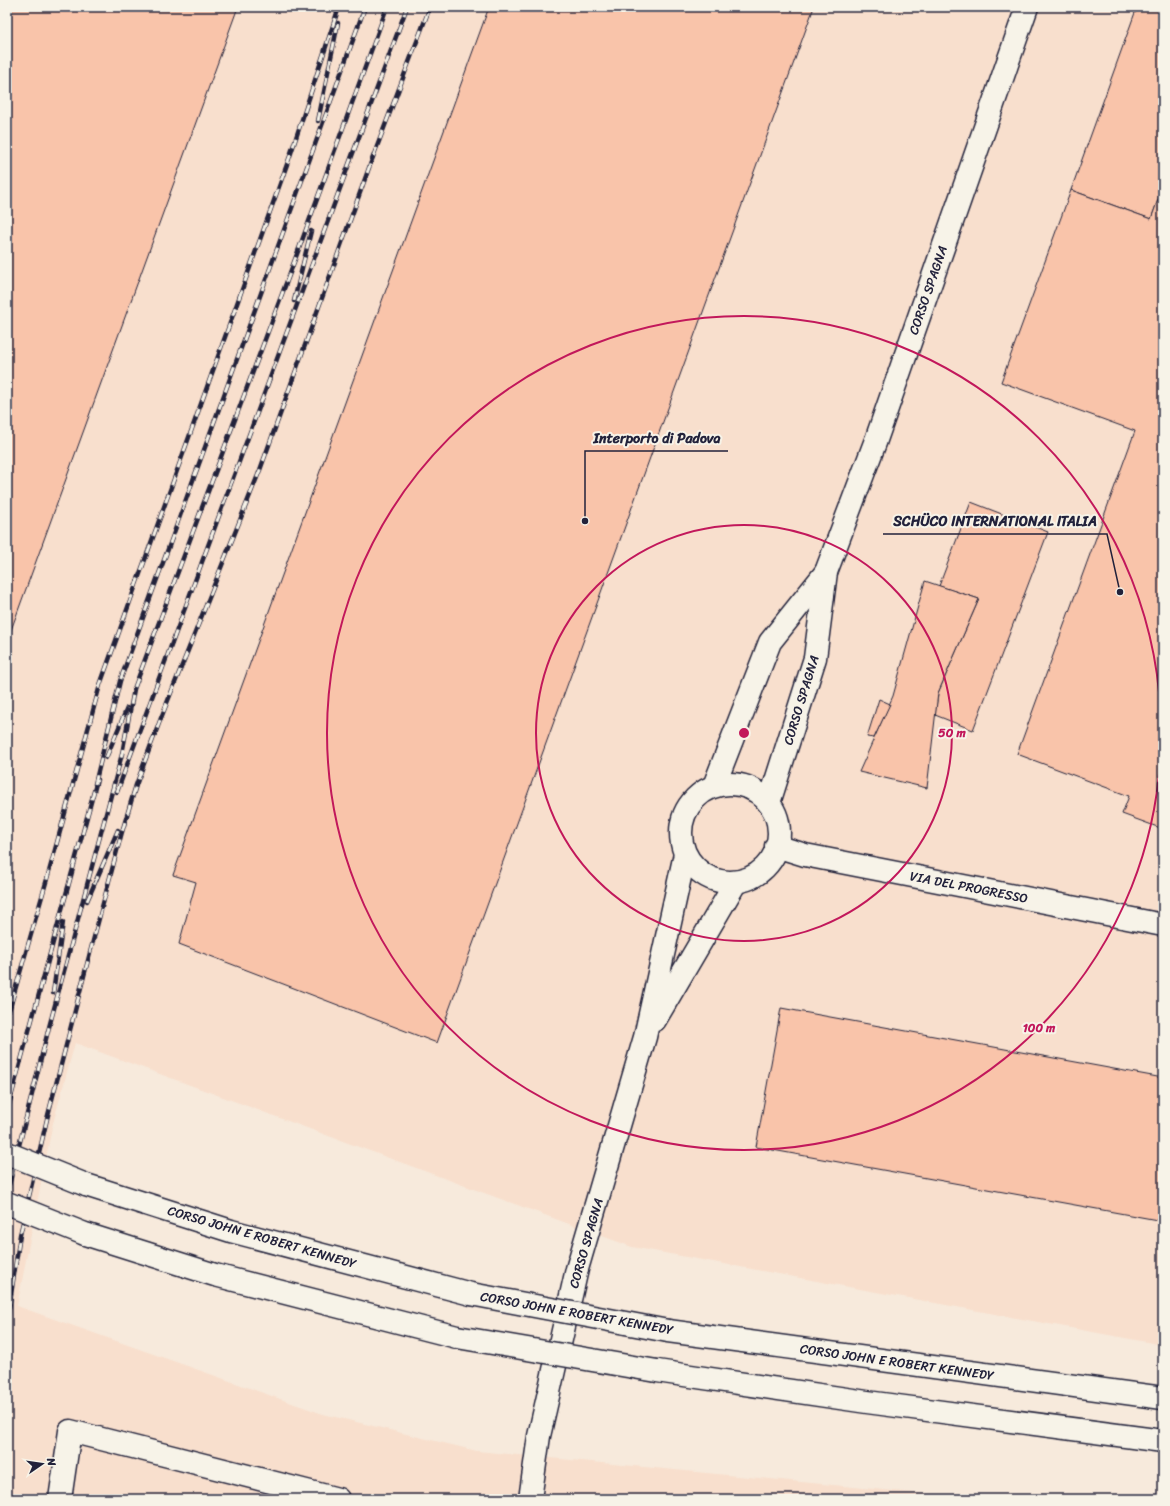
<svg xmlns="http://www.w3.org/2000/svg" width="1170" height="1506" font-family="Sriracha,sans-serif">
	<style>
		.built { fill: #f8dfcd }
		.building { fill: #f9c4aa; stroke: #22223b }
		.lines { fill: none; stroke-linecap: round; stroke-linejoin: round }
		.minor-casing { stroke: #22223b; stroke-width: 25 }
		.highway-casing { stroke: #22223b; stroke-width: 25 }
		.minor { stroke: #f7f3e8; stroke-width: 22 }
		.highway { stroke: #f7f3e8; stroke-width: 22 }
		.rail-casing { stroke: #22223b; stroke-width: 4.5 }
		.rail { stroke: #f7f3e8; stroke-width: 3; stroke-dasharray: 9; stroke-linecap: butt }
		.highway-bridge-casing { stroke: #22223b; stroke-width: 25; stroke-linecap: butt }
		.highway-bridge { stroke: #f7f3e8; stroke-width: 22 }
		.ring { fill: none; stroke: #c2185b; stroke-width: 2 }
		.labels { text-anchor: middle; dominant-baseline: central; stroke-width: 4; stroke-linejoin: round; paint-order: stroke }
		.street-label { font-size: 13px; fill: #22223b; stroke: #f7f3e8 }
		.centre { fill: #c2185b; stroke: #f7f3e8; stroke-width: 2 }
		.ring-label { font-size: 12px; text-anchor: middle; font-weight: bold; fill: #c2185b; stroke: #f7f3e8; stroke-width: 4; stroke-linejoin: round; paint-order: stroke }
		.leader { fill: none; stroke: #22223b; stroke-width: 1.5 }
		.callout-dot { fill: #22223b; stroke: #f7f3e8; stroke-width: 1.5 }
		.callout-label { font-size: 14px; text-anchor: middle; font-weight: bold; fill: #22223b; stroke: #f7f3e8; stroke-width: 4; stroke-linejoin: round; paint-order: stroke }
	</style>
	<rect width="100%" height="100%" fill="#f7eadc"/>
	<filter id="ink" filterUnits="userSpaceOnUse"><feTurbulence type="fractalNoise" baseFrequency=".025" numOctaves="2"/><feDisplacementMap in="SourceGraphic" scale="8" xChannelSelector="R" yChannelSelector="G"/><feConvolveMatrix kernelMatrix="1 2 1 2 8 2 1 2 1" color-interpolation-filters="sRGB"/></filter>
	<g filter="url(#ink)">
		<path class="built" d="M 7,7 L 1163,7 L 1163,1345 L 632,1247 L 75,1043 L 52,1127 L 17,1306 L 323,1414 L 477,1451 L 978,1499 L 7,1499 Z"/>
		<g class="building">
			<path d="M 7,7 L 238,7 L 7,641 Z"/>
			<path d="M 489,7 L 814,7 L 437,1043 L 179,944 L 196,882 L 173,875 Z"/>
			<path d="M 1137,7 L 1163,7 L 1163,186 L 1151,219 L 1071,190 Z"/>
			<path d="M 1163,186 L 1163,829 L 1122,814 L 1129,796 L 1017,754 L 1135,431 L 1001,382 L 1071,190 L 1151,219 Z"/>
			<path d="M 971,502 L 1048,532 L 973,730 L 935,715 L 938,693 L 979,599 L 939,586 Z"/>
			<path d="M 925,581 L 979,599 L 938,693 L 927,788 L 859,772 L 893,696 Z"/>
			<path d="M 879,699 L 890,704 L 874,738 L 867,737 Z"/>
			<path d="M 781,1008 L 1163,1078 L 1163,1221 L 756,1147 Z"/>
			<path d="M 94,1494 L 119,1497 L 118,1499 L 93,1499 Z"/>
			<path d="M 119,1497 L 134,1499 L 118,1499 Z"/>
		</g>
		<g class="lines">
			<g class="minor-casing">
				<g id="minor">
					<circle cx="730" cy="833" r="49"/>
					<path d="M 714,786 L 770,642 L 826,572"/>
					<path d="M 769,803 L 815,658 L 826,572 L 876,440 L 1027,7"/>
					<path d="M 776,846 L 805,855 L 1163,925"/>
					<path d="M 655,1020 L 736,882"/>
					<path d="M 60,1499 L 70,1431 L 338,1499"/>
					<path d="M 530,1499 L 539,1436 L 577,1269 L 645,1037 L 685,854"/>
				</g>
			</g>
			<g class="highway-casing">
				<g id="highway">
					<path d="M 86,1185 L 231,1231 L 471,1294"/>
					<path d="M 85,1234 L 215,1275 L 457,1337"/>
					<path d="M 668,1331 L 1163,1398"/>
					<path d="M 657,1371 L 867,1402 L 1163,1441"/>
				</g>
			</g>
			<use href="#minor" class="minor"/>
			<use href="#highway" class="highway"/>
			<g class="rail-casing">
				<g id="rail">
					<path d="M 318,121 L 338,23"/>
					<path d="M 294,301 L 311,231"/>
					<path d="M 106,758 L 127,708"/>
					<path d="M 95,784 L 120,681 L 365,7"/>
					<path d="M 117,792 L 407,7"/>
					<path d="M 87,901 L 118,830"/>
					<path d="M 53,993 L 63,922"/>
					<path d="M 7,1018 L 47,879 L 100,685 L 290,156 L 339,7"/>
					<path d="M 7,1112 L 97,780"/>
					<path d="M 7,1193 L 48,1031 L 122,754 L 134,689 L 300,246 L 387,7"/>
					<path d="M 7,1321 L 20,1235 L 47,1119 L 93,941 L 122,832 L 136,785 L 161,718 L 260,470 L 370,165 L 430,7"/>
				</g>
			</g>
			<use href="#rail" class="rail"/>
			<g class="highway-bridge-casing">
				<g id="highway-bridge">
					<path d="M 7,1153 L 86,1185"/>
					<path d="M 7,1203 L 85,1234"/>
					<path d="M 471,1294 L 668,1331"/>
					<path d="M 457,1337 L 657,1371"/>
				</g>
			</g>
			<use href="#highway-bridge" class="highway-bridge"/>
		</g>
	</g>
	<g class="ring">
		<circle cx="744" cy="733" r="208"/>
		<circle cx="744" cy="733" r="417"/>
	</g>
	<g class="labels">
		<g class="street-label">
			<text transform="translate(928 290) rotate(-71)">CORSO SPAGNA</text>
			<text transform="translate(801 700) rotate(-73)">CORSO SPAGNA</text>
			<text transform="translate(969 887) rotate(11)">VIA DEL PROGRESSO</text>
			<text transform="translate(262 1237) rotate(16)">CORSO JOHN E ROBERT KENNEDY</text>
			<text transform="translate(586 1243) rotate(-74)">CORSO SPAGNA</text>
			<text transform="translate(577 1313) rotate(10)">CORSO JOHN E ROBERT KENNEDY</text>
			<text transform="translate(897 1362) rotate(8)">CORSO JOHN E ROBERT KENNEDY</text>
		</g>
	</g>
	<circle cx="744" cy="733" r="6" class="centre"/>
	<g class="ring-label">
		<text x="952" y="737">50 m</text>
		<text x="1039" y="1032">100 m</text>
	</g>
	<path class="leader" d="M585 521L585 451H728M1120 592L1107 534H883"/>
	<g class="callout-dot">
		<circle cx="585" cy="521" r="4"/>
		<circle cx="1120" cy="592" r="4"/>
	</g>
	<g class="callout-label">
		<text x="657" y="443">Interporto di Padova</text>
		<text x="995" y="526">SCHÜCO INTERNATIONAL ITALIA</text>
	</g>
	<rect width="1170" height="1506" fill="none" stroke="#f7f3e8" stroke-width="24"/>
	<rect x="12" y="12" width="1146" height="1482" fill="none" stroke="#22223b" stroke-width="1.5" filter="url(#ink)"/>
	<g transform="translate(42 1464) rotate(77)" stroke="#f7f3e8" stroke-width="3" paint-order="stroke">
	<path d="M0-3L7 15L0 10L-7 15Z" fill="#22223b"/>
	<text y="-6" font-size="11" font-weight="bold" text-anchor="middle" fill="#22223b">N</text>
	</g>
</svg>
